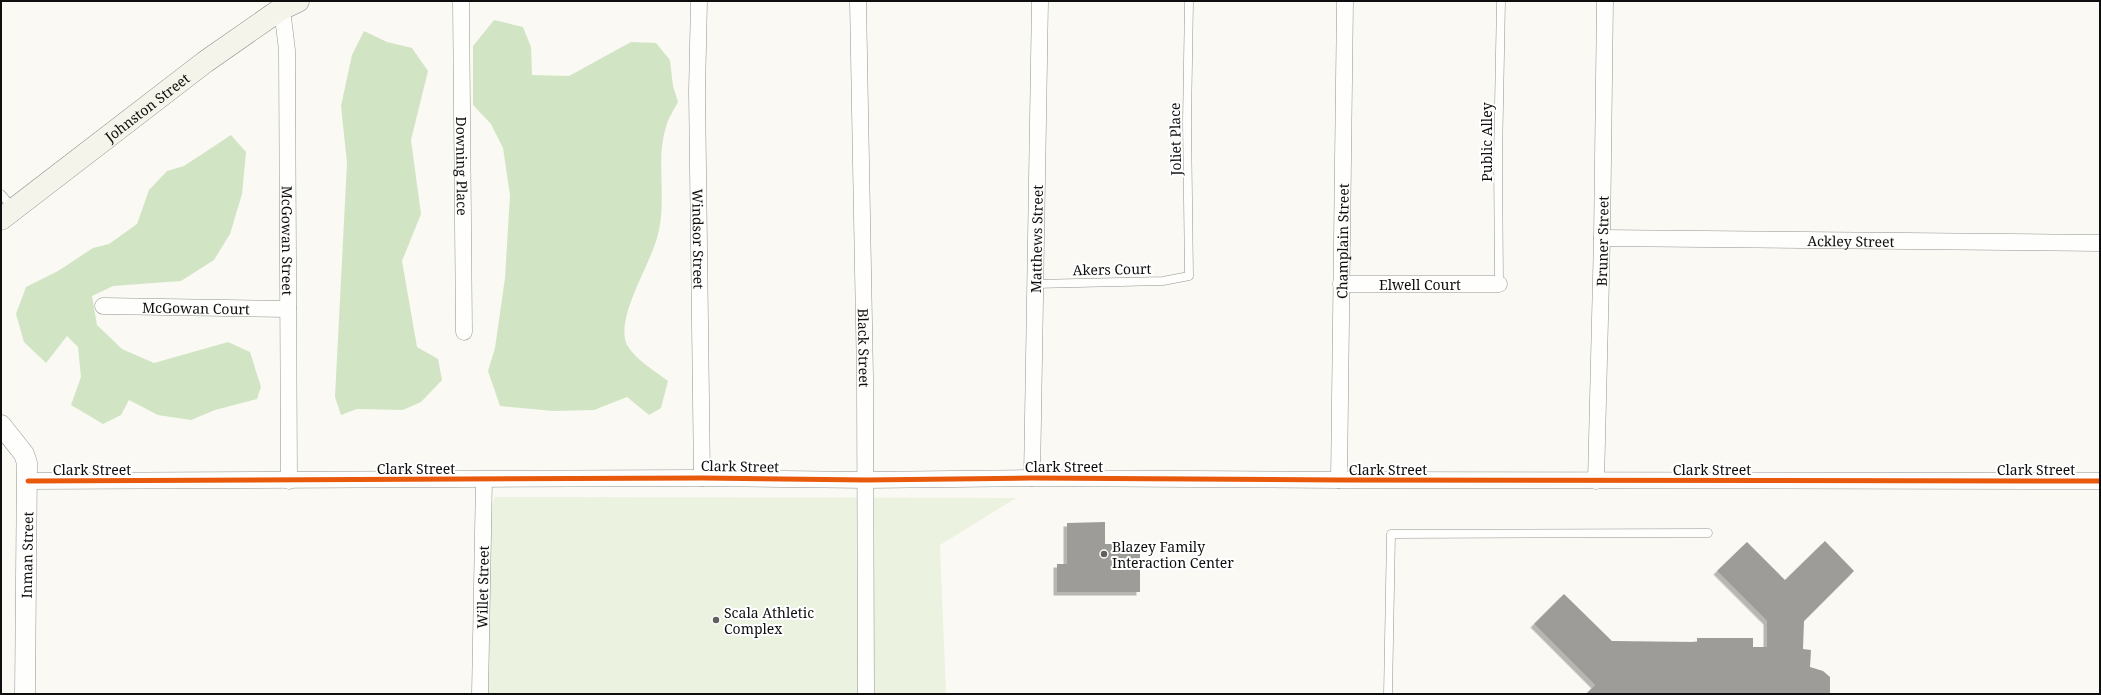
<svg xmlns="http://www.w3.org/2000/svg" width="2101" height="695" font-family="'Noto Serif',serif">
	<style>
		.forest { fill: #d1e5c4 }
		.pitch { fill: #ebf2df }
		.building { fill: #9e9c98; filter: url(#shadow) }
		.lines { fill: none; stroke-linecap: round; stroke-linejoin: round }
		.service-casing { stroke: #949491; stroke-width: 9 }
		.minor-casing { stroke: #949491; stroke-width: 17 }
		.tertiary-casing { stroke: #949491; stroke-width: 21 }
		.secondary-casing { stroke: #8b8a88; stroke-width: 23 }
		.service { stroke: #fefefd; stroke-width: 8 }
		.minor { stroke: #fefefd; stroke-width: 16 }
		.tertiary { stroke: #fefefd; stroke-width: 20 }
		.secondary { stroke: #f4f4ea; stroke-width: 22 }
		.cycleway-casing { stroke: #fff; stroke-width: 8 }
		.cycleway { stroke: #e8590c; stroke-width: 5 }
		.poi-dot { fill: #61605e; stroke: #fff; stroke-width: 1.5 }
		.labels { text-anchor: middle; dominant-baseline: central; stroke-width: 4; stroke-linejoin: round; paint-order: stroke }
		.street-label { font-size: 14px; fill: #0e0e0e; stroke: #fff }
		.poi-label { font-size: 14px; fill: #0e0e0e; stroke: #fff; text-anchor: start }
	</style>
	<defs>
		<filter id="shadow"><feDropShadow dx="-3.5" dy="3.5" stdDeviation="0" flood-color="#0004"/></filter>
	</defs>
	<rect width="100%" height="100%" fill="#faf9f3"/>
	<g class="forest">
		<path d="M 494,20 L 523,27 L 531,47 L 532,75 L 569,76 L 631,42 L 656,43 L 670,60 L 673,86 L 678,102 C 674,110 668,118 666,127 C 655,162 668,201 657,238 C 649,266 620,311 625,339 C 628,355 655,371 668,381 L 661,408 L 649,415 L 627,397 L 594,410 L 553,411 L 500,406 L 488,371 L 495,348 L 505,278 L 510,195 L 503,148 L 491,124 L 473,105 L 473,46 Z"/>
		<path d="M 364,31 L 387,42 L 412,48 L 428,71 L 411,140 L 421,214 L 402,261 L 417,347 L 438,359 L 442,380 L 421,402 L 403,410 L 357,409 L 341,415 L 335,397 L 347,163 L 341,106 L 352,55 Z"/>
		<path d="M 231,135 L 246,152 L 242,194 L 230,234 L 214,260 L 181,281 L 113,286 L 92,296 L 97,325 L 122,349 L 154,363 L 228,342 L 250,352 L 261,387 L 257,399 L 215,410 L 191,420 L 158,415 L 129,400 L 121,415 L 103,424 L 71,405 L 81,377 L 78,347 L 67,336 L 46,363 L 24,342 L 16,314 L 26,287 L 58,271 L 93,248 L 109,244 L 137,224 L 149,190 L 167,171 L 184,166 Z"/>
	</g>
	<path class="pitch" d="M 495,497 L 1016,498 L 940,545 L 946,694 L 487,694 L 490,511 Z"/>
	<g class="building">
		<path d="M 1105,522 L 1105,544 L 1140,544 L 1140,592 L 1057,592 L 1057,564 L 1067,564 L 1067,523 Z"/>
		<path d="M 1825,541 L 1854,571 L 1804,621 L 1803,649 L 1811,650 L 1810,667 L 1823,671 L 1830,677 L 1830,694 L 1586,694 L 1595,685 L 1534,624 L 1564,594 L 1612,641 L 1697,642 L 1697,638 L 1753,638 L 1753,647 L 1767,647 L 1767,621 L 1717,571 L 1747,542 L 1785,580 Z"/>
	</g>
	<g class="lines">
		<g class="service-casing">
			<g id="service">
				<path d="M 1,194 L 14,209"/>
				<path d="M 1035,284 L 1163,281 L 1189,276 L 1187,122 L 1189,1"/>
				<path d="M 1499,284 L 1498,157 L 1501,1"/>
				<path d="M 1388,694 L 1391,534 L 1708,533"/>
			</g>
		</g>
		<g class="minor-casing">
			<g id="minor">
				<path id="s1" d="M 281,1 L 287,50 L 289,481"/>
				<path id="s2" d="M 461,1 L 464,332"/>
				<path id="s3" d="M 699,1 L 697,91 L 702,478"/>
				<path id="s4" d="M 858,1 L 865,377 L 866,694"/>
				<path id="s5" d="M 1602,238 L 2100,243"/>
				<path id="s6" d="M 1341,284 L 1499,284"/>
				<path id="s7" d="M 103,306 L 288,309"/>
				<path id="s8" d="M 1032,478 L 1040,1"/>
				<path id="s9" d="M 1339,480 L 1345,1"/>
				<path d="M 28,481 L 702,478 L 866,480 L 1032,478 L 1339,480 L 2100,481"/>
				<path id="s10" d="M 1596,481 L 1602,238 L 1605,1"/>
				<path id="s11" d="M 480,694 L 484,480"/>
			</g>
		</g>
		<g class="tertiary-casing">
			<path id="tertiary" d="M 1,425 L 24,454 L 27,463 L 25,694"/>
		</g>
		<g class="secondary-casing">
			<g id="secondary">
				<path id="s12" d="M 1,219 L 205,62 L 281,9 L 298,1"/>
			</g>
		</g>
		<use href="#service" class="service"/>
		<use href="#minor" class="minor"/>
		<use href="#tertiary" class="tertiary"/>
		<use href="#secondary" class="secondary"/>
		<g class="cycleway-casing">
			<path id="cycleway" d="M 28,481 L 702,478 L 866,480 L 1032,478 L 1339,480 L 2100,481"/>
		</g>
		<use href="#cycleway" class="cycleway"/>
	</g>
	<g class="poi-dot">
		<circle cx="1104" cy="554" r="4"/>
		<circle cx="716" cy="620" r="4"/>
	</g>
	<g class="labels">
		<g class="street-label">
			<text stroke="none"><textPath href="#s12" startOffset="184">Johnston Street</textPath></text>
			<text transform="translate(1175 139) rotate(-91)">Joliet Place</text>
			<text transform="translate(1486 142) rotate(-90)">Public Alley</text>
			<text stroke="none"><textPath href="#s2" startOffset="165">Downing Place</textPath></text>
			<text stroke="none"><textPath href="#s3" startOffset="238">Windsor Street</textPath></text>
			<text stroke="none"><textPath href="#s8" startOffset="239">Matthews Street</textPath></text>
			<text stroke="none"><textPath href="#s5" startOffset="249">Ackley Street</textPath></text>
			<text stroke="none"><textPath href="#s1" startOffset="240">McGowan Street</textPath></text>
			<text stroke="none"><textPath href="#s9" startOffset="239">Champlain Street</textPath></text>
			<text stroke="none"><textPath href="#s10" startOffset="240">Bruner Street</textPath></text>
			<text transform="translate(1112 269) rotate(-1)">Akers Court</text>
			<text stroke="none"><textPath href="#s6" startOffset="79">Elwell Court</textPath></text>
			<text stroke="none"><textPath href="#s7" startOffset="93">McGowan Court</textPath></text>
			<text stroke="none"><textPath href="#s4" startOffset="347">Black Street</textPath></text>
			<text transform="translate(740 466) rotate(1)">Clark Street</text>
			<text x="1064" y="466">Clark Street</text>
			<text x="416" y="468">Clark Street</text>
			<text x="92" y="469">Clark Street</text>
			<text x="1388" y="469">Clark Street</text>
			<text x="1712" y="469">Clark Street</text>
			<text x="2036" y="469">Clark Street</text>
			<text transform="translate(27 555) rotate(-89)">Inman Street</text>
			<text stroke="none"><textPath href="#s11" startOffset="107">Willet Street</textPath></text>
		</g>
		<g class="poi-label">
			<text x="1112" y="546">Blazey Family<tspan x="1112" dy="16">Interaction Center</tspan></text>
			<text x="724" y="612">Scala Athletic<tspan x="724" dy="16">Complex</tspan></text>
		</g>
	</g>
	<rect width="2101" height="695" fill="none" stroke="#0e0e0e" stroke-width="4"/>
</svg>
